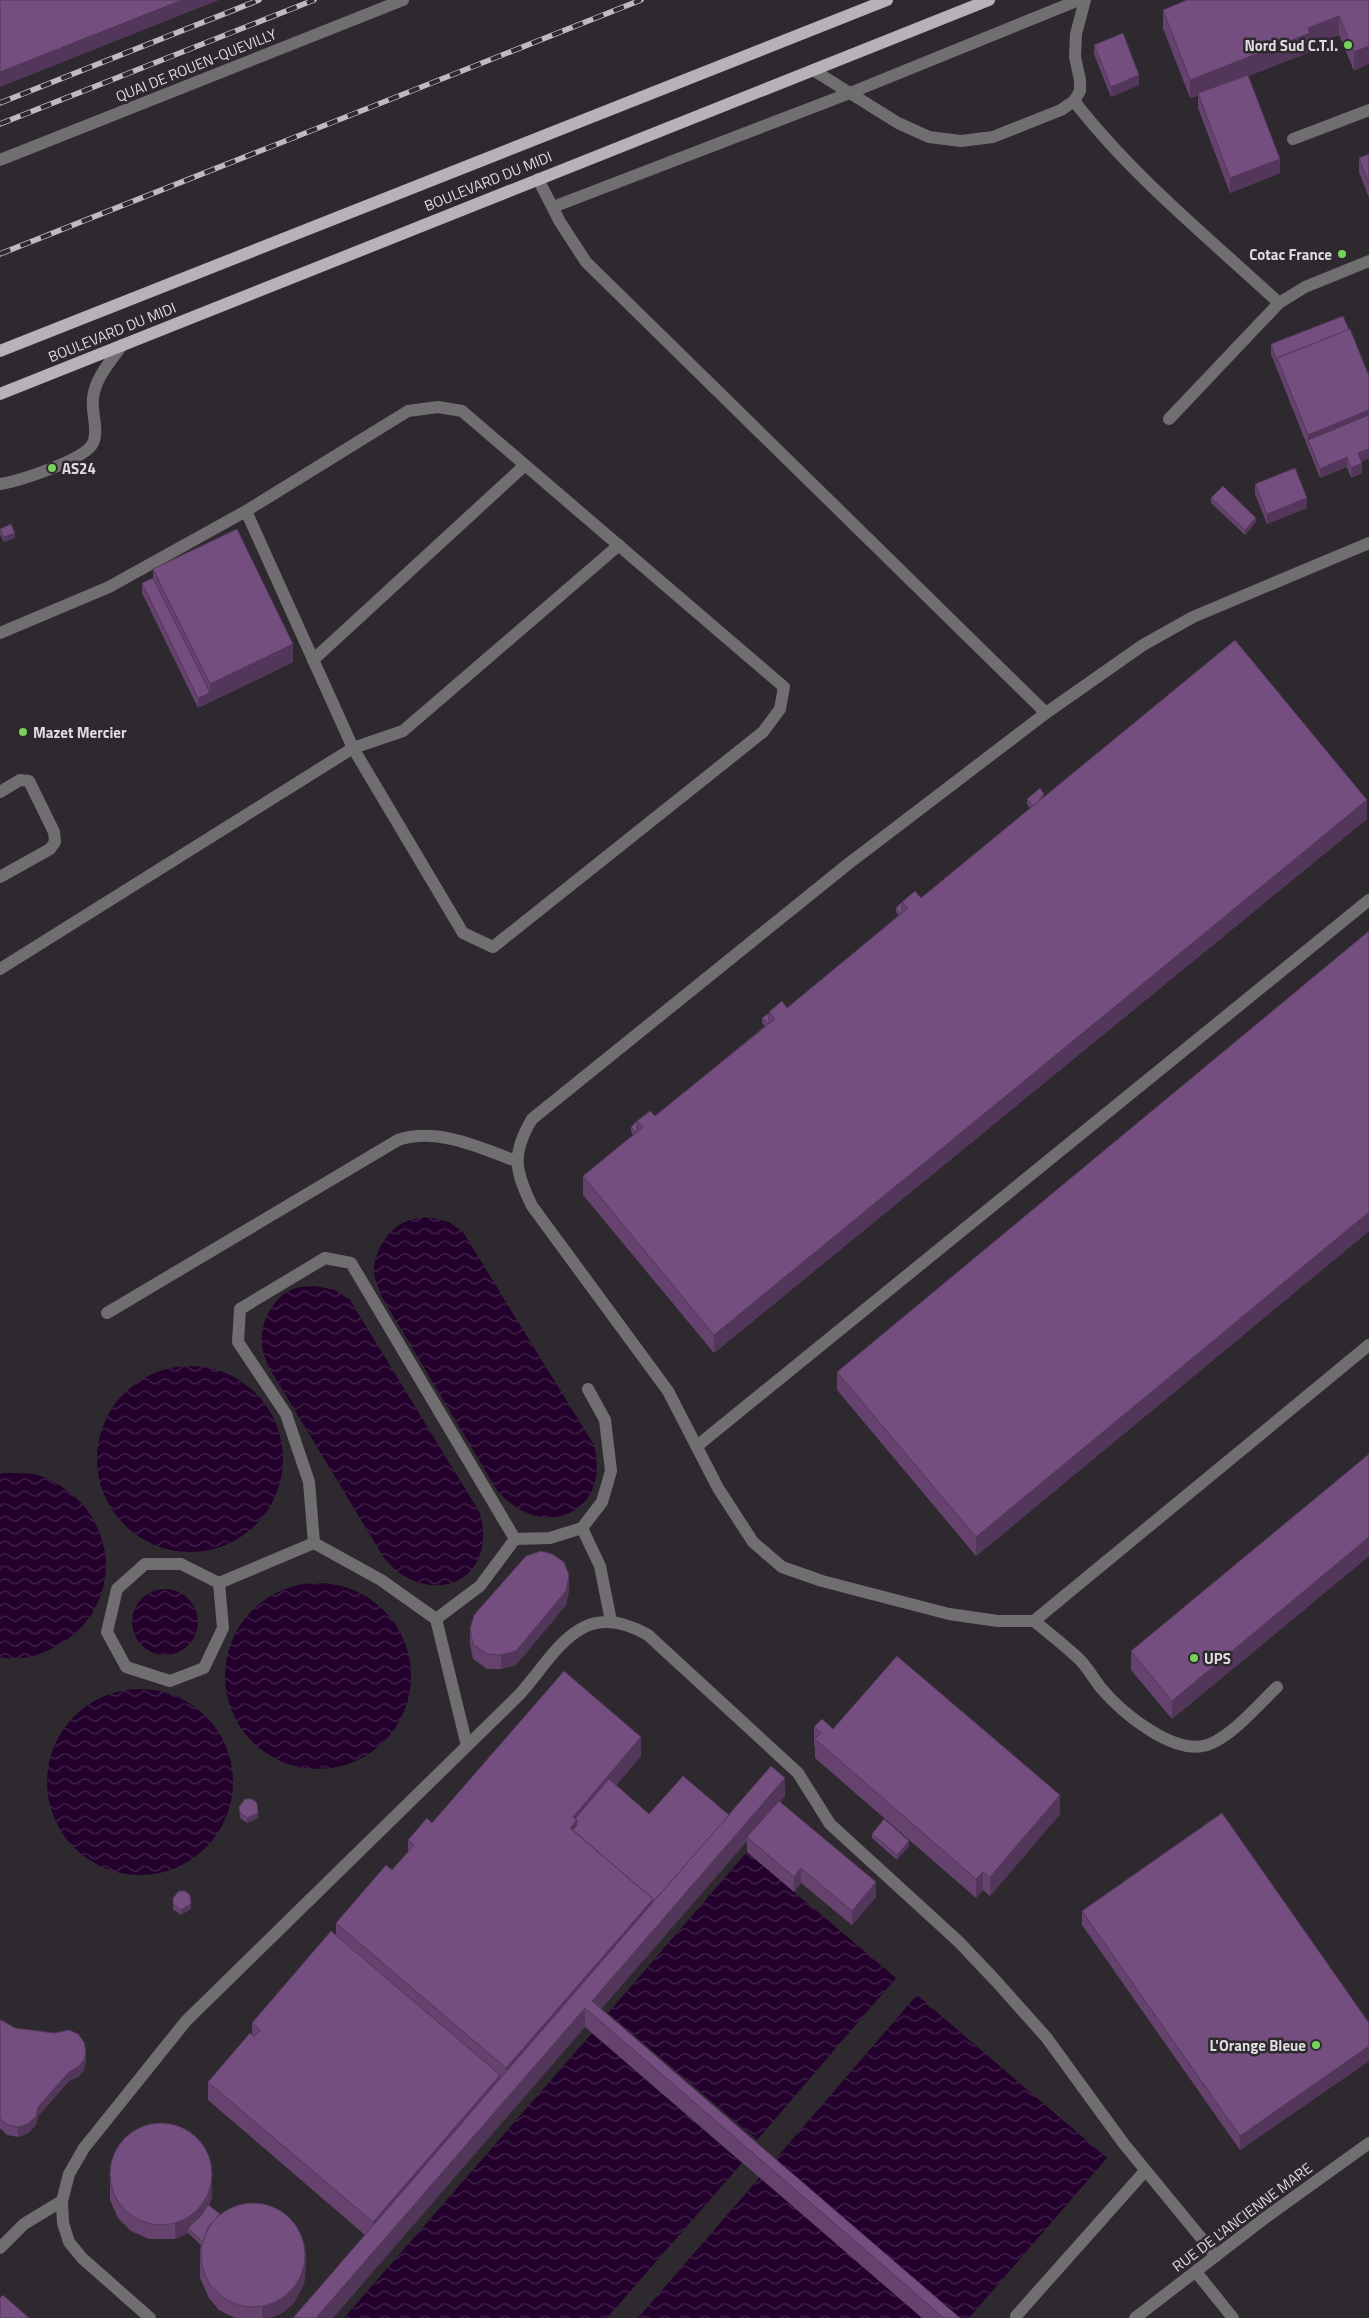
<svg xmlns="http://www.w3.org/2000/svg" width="1369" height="2318" font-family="'Titillium Web',sans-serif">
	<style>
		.water { fill: url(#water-waves) }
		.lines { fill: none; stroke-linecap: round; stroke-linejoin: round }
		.minor { stroke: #706e71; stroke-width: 12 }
		.major { stroke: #b6b2b7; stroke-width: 12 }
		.rail-casing { stroke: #bdbbbe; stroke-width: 5.5 }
		.rail { stroke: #2d292e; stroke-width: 4; stroke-dasharray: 11; stroke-linecap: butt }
		.wall { fill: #65436e }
		.shaded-wall { fill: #52375a }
		.building { fill: #754e80; stroke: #52375a }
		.poi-dot { fill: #77d259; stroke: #2d292e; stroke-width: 2 }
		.labels { text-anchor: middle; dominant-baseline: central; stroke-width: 5; stroke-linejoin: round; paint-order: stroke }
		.poi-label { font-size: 15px; font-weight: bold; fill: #dedcdf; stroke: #2d292e; text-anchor: end }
		.street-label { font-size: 15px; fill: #dedcdf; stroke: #2d292e }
	</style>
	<defs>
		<pattern id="water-waves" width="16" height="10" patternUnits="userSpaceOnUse" patternTransform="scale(1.25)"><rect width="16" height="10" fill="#24012d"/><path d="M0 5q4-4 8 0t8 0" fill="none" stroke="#43254b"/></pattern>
	</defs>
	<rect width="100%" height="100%" fill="#2d292e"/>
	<g class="water">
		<path d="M 429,1217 L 449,1222 L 463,1232 L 594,1445 C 612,1516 540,1542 497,1490 L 382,1297 C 380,1291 377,1285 375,1279 C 370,1256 388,1226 410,1220 C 416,1218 423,1218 429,1217 Z"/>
		<path d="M 315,1286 L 335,1290 L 350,1300 L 480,1513 C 499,1584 427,1610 384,1558 L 268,1366 C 266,1359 262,1351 262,1344 C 260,1321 274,1295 296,1288 C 302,1286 309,1287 315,1286 Z"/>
		<circle cx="190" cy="1459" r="93"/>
		<path d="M 4,1473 C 14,1473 24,1473 34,1474 C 48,1477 63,1486 74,1496 C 125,1542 113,1620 51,1649 C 36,1657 17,1661 0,1657 L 0,1474 Z"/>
		<circle cx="318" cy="1676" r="93"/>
		<circle cx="165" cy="1622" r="33"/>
		<circle cx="140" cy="1782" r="93"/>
		<path d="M 747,1852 L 896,1978 L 757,2140 L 608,2013 Z"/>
		<path d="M 917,1995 L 1107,2158 L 969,2318 L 638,2318 Z"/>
		<path d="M 592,2033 L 742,2163 L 607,2318 L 344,2318 Z"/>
	</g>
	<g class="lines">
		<g class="minor">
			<path d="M 813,70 L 898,123 L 929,137 L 961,141 L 993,137 L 1061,110 L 1074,101 L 1080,91 L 1080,80 L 1075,57 L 1076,34 L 1085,0"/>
			<path d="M 1074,101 C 1133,177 1209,238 1279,303"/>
			<path d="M 1293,139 L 1369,110"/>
			<path d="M 0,160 L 403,0"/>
			<path d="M 538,179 L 560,222 L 586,262 L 1046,713"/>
			<path d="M 553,207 L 850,93 L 1079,0"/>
			<path d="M 1169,419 L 1279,303 L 1305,287 L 1369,261"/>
			<path d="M 0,484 C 19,481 85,460 93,443 C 99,430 91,412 93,398 C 95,378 111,361 122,345"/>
			<path d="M 0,633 L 109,587 L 246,511 L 408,411 L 438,407 L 462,411 L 784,687 L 780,709 L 763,732 L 493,947 L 463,933 L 353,748 L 246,511"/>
			<path d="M 313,660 L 525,465"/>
			<path d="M 0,792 L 20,780 L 29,781 L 54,832 L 55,842 L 50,849 L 0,877"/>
			<path d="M 0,969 L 353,748 L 403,731 L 619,545"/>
			<path d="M 107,1313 L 398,1140 C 437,1127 479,1147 516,1161"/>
			<path d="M 697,1446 L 1369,900"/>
			<path d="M 582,1528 L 600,1566 L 611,1621"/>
			<path d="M 515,1539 L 550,1538 L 582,1528 L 602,1502 L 611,1471 L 605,1420 L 588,1389"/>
			<path d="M 314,1543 L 309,1482 L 286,1414 L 238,1342 L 240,1309 L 325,1258 L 351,1263 L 515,1539 L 480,1586 L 436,1619"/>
			<path d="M 219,1583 L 223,1628 L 204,1668 L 170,1681 L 126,1667 L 107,1632 L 117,1589 L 145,1564 L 181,1564 L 219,1583 L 314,1543 L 381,1580 L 436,1619 L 467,1746"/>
			<path d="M 1034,1621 L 1369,1345"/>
			<path d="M 1277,1687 C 1259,1704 1233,1735 1210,1744 C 1176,1758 1122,1713 1101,1688 C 1093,1678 1087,1666 1078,1658 C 1064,1645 1049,1633 1034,1621 L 998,1621 L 949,1614 L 822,1581 L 782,1567 L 753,1542 L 718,1488 L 668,1391 L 532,1206 C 515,1171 511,1154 532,1119 L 848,864 L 1046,713 L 1143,645 L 1193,617 L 1369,543"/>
			<path d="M 0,2248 L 24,2224 L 62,2201"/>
			<path d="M 1196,2272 L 1233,2318"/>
			<path d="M 1016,2316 L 1145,2171"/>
			<path d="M 150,2318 L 82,2258 L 69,2242 L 63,2223 L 62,2201 L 69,2174 L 84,2148 L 186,2021 L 520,1694 C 559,1649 582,1597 648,1635 L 798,1773 L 830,1824 L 959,1942 L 996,1981 L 1046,2037 L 1124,2144 L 1216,2256"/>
			<path d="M 1135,2318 L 1265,2218 L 1369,2143"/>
		</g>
		<g class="major">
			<path d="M 0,351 L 887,0"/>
			<path d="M 0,394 L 989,0"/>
		</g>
		<g class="rail-casing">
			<g id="rail">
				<path d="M 0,103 L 259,0"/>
				<path d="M 0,124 L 314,0"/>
				<path d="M 0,254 L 641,0"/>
			</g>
		</g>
		<use href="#rail" class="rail"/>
	</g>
	<g class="wall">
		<path d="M 1369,0 L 1354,71 L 1339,35 L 1310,46 L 1310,52 L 1248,76 L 1280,173 L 1230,193 L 1198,108 L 1198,96 L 1190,98 L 1163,28 L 1163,10 Z"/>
		<path d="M 1094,45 L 1139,85 L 1111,97 L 1094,54 Z"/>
		<path d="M 1369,154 L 1369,198 L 1359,172 L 1359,158 Z"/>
		<path d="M 1271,344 L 1369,458 L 1361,462 L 1362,473 L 1351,478 L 1347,467 L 1320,478 L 1271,354 Z"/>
		<path d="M 1255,484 L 1307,508 L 1267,524 L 1255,494 Z"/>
		<path d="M 1211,498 L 1256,522 L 1245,535 L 1211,503 Z"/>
		<path d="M 0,529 L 15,538 L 4,542 L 0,534 Z"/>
		<path d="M 153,569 L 293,662 L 198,708 L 142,593 L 142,583 L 153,578 Z"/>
		<path d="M 1044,797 L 1367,819 L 714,1353 L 583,1195 L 583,1176 L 633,1135 L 631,1132 L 631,1127 L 637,1121 L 655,1116 L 765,1026 L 762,1023 L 762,1018 L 769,1013 L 787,1008 L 899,916 L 896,912 L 896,908 L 908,897 L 921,898 L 1030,808 L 1027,804 L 1027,799 Z"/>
		<path d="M 1369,931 L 1369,1231 L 976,1556 L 837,1390 L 837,1372 Z"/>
		<path d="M 1369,1454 L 1369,1556 L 1172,1719 L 1131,1670 L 1131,1651 Z"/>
		<path d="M 569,1590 L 566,1605 L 516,1665 L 501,1669 L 487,1669 L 473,1659 L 470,1643 L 470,1629 Z"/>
		<path d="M 814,1727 L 833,1729 L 1060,1814 L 990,1896 L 983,1890 L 976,1898 L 815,1758 L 815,1747 L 814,1746 Z"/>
		<path d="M 641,1756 L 616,1785 L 649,1814 L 729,1815 L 785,1796 L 780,1802 L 876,1897 L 852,1925 L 801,1883 L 794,1892 L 747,1852 L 747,1841 L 601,2009 L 960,2318 L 922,2318 L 585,2027 L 365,2235 L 208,2100 L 208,2082 L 252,2035 L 252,2023 L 336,1936 L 336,1923 L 392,1870 L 408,1852 L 408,1840 L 432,1823 Z"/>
		<path d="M 239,1807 L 258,1818 L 247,1823 L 240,1818 Z"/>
		<path d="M 872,1834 L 909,1846 L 897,1860 L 872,1838 Z"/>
		<path d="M 173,1898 L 191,1909 L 181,1915 L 173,1909 Z"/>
		<path d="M 1082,1911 L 1369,2023 L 1369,2061 L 1240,2150 L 1082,1925 Z"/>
		<path d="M 0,2020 L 15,2028 L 86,2061 L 84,2070 L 78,2077 L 69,2081 L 38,2116 L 36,2125 L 28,2133 L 18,2137 L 7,2135 L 0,2128 Z"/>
		<path d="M 110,2167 L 212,2197 L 209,2205 L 220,2214 L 306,2264 L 304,2284 L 294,2303 L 282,2313 L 270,2318 L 235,2318 L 219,2310 L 209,2298 L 200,2278 L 200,2248 L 201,2245 L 188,2233 L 175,2239 L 149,2239 L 131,2231 L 118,2218 L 110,2200 Z"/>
	</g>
	<g class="shaded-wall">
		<path d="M 182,0 L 219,0 L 0,87 L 0,72 Z"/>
		<path d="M 1339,16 L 1339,35 L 1310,46 L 1310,52 L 1198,95 L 1198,93 L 1198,96 L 1190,98 L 1190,80 L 1308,28 Z"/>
		<path d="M 1369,46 L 1369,64 L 1354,71 L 1354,52 Z"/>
		<path d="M 1139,75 L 1139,85 L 1111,97 L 1111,87 Z"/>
		<path d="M 1280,159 L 1280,173 L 1230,193 L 1230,178 Z"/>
		<path d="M 1369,410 L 1369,425 L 1308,440 L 1308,450 L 1308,435 Z"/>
		<path d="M 1369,449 L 1369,458 L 1358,463 L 1358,453 Z"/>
		<path d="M 1347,457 L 1347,467 L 1320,478 L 1320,469 Z"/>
		<path d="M 1362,463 L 1362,473 L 1351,478 L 1351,468 Z"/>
		<path d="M 1307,498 L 1307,508 L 1267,524 L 1267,514 Z"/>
		<path d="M 1256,518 L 1256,522 L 1245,535 L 1245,530 Z"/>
		<path d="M 15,533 L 15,538 L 4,542 L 4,537 Z"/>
		<path d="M 293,644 L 293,662 L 198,708 L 198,698 L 210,693 L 210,684 Z"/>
		<path d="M 1367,800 L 1367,819 L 714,1353 L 714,1335 Z"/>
		<path d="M 1369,1212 L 1369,1231 L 976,1556 L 976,1537 Z"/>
		<path d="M 1369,1537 L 1369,1556 L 1172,1719 L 1172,1701 Z"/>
		<path d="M 569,1575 L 569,1590 L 566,1605 L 516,1665 L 501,1669 L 501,1655 Z"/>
		<path d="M 641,1737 L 641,1756 L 577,1831 L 570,1832 L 573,1817 Z"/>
		<path d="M 785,1778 L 785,1796 L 748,1839 L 747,1837 L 747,1841 L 594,2017 L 592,2001 Z"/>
		<path d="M 1060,1795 L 1060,1814 L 990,1896 L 990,1877 Z"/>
		<path d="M 258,1813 L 258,1818 L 247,1823 L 247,1818 Z"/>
		<path d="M 909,1841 L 909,1846 L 897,1860 L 897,1855 Z"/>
		<path d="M 801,1868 L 801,1883 L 794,1892 L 794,1877 Z"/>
		<path d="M 983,1872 L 983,1890 L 976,1898 L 976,1879 Z"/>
		<path d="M 876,1882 L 876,1897 L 852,1925 L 852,1911 Z"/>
		<path d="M 653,1899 L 653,1917 L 506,2087 L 506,2068 Z"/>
		<path d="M 191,1904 L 191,1909 L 181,1915 L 181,1910 Z"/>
		<path d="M 585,2008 L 585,2027 L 333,2318 L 316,2318 Z"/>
		<path d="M 1369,2046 L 1369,2061 L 1240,2150 L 1240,2136 Z"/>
		<path d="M 86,2051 L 86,2061 L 84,2070 L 78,2077 L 69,2081 L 38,2116 L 36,2125 L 28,2133 L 18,2137 L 18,2127 L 38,2107 Z"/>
		<path d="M 500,2075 L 500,2094 L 373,2241 L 373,2222 Z"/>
		<path d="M 212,2182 L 212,2197 L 205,2215 L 188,2228 L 188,2233 L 175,2239 L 175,2224 Z"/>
		<path d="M 306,2250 L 306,2264 L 304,2284 L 294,2303 L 282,2313 L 270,2318 L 262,2318 L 262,2307 Z"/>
	</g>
	<g class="building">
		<path d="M 0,0 L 182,0 L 0,72 Z"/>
		<path d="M 1187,0 L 1369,0 L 1369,46 L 1354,52 L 1339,16 L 1308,28 L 1310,33 L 1190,80 L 1163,10 Z"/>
		<path d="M 1123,33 L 1139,75 L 1111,87 L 1094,45 Z"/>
		<path d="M 1248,75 L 1280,159 L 1230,178 L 1198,93 Z"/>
		<path d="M 1369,154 L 1369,184 L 1359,158 Z"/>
		<path d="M 1343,316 L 1349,330 L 1277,358 L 1277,362 L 1271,344 Z"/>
		<path d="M 1350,329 L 1369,376 L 1369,410 L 1308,435 L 1277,358 Z"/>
		<path d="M 1369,415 L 1369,449 L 1358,453 L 1362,463 L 1351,468 L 1347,457 L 1320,469 L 1308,440 Z"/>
		<path d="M 1295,468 L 1307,498 L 1267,514 L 1255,484 Z"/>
		<path d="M 1223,486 L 1256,518 L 1245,530 L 1211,498 Z"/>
		<path d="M 11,524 L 15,533 L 4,537 L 0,529 Z"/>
		<path d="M 237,529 L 293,644 L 210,684 L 153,569 Z"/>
		<path d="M 153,578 L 210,693 L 198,698 L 142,583 Z"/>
		<path d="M 1235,640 L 1367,800 L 714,1335 L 583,1176 L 643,1127 L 637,1121 L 650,1111 L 655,1116 L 775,1019 L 769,1012 L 782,1001 L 787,1008 L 908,908 L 902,902 L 915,891 L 921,898 Z"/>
		<path d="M 1040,788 L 1044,794 L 1038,802 L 1033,806 L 1027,799 Z"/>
		<path d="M 902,902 L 902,913 L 901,914 L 896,908 Z"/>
		<path d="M 1369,931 L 1369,1212 L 976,1537 L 837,1372 Z"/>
		<path d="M 769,1013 L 769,1023 L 768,1024 L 762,1018 Z"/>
		<path d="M 637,1121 L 637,1131 L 636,1133 L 631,1127 Z"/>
		<path d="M 1369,1454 L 1369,1537 L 1172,1701 L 1131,1651 Z"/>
		<path d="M 541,1551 L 552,1554 L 564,1562 L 569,1575 L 566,1591 L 516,1651 L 501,1655 L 487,1654 L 473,1644 L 470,1629 L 474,1615 L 526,1556 Z"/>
		<path d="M 897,1656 L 1060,1795 L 990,1877 L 983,1872 L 976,1879 L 815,1739 L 821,1733 L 814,1727 L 822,1719 L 833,1729 Z"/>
		<path d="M 564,1671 L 641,1737 L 573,1817 L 577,1820 L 570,1828 L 653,1899 L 506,2068 L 336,1923 L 386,1865 L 392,1870 L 414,1845 L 408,1840 L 427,1818 L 432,1823 Z"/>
		<path d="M 771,1766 L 785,1778 L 592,2001 L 960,2318 L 944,2318 L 585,2008 L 316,2318 L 293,2318 Z"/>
		<path d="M 683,1776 L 729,1815 L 653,1902 L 653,1899 L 573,1830 L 577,1825 L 577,1820 L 575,1819 L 609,1779 L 649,1814 Z"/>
		<path d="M 245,1799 L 252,1799 L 257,1803 L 258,1813 L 247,1818 L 240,1813 L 239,1807 Z"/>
		<path d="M 779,1801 L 876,1882 L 852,1911 L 801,1868 L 794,1877 L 747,1837 Z"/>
		<path d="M 1222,1813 L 1369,2023 L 1369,2046 L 1240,2136 L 1082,1911 Z"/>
		<path d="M 884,1819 L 909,1841 L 897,1855 L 872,1834 Z"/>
		<path d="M 179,1891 L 185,1891 L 190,1895 L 191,1904 L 181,1910 L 173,1904 L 173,1898 Z"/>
		<path d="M 331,1931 L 500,2075 L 373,2222 L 208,2082 L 250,2033 L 254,2037 L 260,2030 L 252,2023 Z"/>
		<path d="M 0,2020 L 1,2020 L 15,2028 L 54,2033 L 69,2030 L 78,2034 L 84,2042 L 86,2051 L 84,2060 L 78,2067 L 69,2072 L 38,2107 L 36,2116 L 28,2124 L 18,2127 L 7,2125 L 0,2118 Z"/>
		<circle cx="161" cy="2174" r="51"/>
		<circle cx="253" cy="2255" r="52"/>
		<path d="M 208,2205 L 220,2214 L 208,2227 L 203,2242 L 188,2228 L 201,2216 Z"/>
		<path d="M 3,2295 L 29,2318 L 0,2318 L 0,2298 Z"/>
	</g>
	<g class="poi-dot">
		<circle cx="1348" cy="45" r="5"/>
		<circle cx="1342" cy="254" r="5"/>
		<circle cx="52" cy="468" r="5"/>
		<circle cx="23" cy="732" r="5"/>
		<circle cx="1194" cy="1658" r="5"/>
		<circle cx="1316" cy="2045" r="5"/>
	</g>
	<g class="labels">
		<g class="poi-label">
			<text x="1338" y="45">Nord Sud C.T.I.</text>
			<text x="1332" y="254">Cotac France</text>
			<text x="62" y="468" text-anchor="start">AS24</text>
			<text x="33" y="732" text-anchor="start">Mazet Mercier</text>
			<text x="1204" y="1658" text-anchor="start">UPS</text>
			<text x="1306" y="2045">L'Orange Bleue</text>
		</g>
		<g class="street-label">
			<text transform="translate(196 65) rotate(-22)">QUAI DE ROUEN-QUEVILLY</text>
			<text transform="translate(488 181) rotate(-22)">BOULEVARD DU MIDI</text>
			<text transform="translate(112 332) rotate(-22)">BOULEVARD DU MIDI</text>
			<text transform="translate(1242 2217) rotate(-37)">RUE DE L'ANCIENNE MARE</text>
		</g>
	</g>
</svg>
